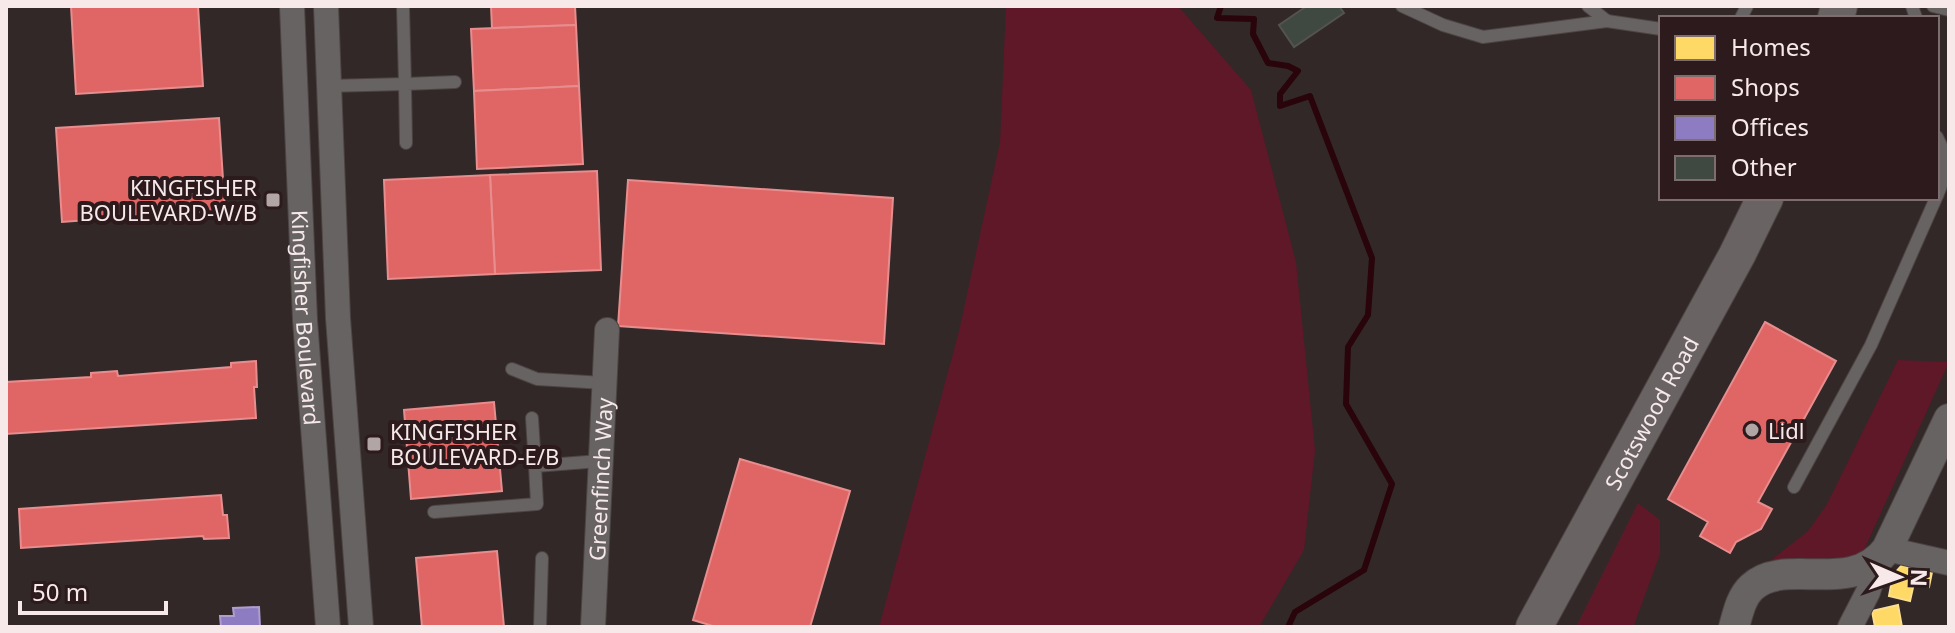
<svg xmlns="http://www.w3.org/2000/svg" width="1955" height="633" font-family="'Noto Sans',sans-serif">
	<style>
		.green { fill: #5e1828 }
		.homes { fill: #ffd966; stroke: #fdde8e; stroke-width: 2 }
		.shops { fill: #e06666; stroke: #e78d8e; stroke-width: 2 }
		.offices { fill: #8e7cc3; stroke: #ae9dcf; stroke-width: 2 }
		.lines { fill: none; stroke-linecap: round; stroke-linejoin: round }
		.stream { stroke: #29040a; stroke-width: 6 }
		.building { fill: #3f4841; stroke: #535350; stroke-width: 2 }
		.service-casing { stroke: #4d4444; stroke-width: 14 }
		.minor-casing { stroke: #4d4444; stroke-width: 26 }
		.tertiary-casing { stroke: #4d4444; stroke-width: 32 }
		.primary-casing { stroke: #4d4444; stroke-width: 38 }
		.service { stroke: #686363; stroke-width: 12 }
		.minor { stroke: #686363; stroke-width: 24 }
		.tertiary { stroke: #686363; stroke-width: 30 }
		.primary { stroke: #6a6364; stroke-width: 36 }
		.poi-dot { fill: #b2a5a6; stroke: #2c1a1c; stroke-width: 3 }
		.labels { text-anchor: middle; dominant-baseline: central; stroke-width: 8; stroke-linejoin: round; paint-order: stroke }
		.poi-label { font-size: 22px; fill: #f7e9ea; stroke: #2c1a1c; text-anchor: start }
		.street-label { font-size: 22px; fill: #f7e9ea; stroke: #2c1a1c }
	</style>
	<rect width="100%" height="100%" fill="#322828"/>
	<g class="green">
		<path d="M 1006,6 L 1178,6 L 1251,90 L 1296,262 L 1315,450 L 1304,550 L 1259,627 L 879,627 L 959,331 L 1000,142 Z"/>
		<path d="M 1898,360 L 1949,362 L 1861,557 L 1770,561 L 1808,531 L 1827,504 Z"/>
		<path d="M 1638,503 L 1660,520 L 1660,554 L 1634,625 L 1576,627 Z"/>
	</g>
	<g class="homes">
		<path d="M 1902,565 L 1932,572 L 1929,587 L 1914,583 L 1910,601 L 1889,596 L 1893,575 Z"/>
		<path d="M 1898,605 L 1902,627 L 1875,627 L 1872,611 Z"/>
	</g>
	<g class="shops">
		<path d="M 71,6 L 198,6 L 203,86 L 76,94 Z"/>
		<path d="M 491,6 L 575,6 L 576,25 L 492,28 Z"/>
		<path d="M 576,25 L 579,86 L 474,91 L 471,29 Z"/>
		<path d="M 579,86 L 583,164 L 477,169 L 474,91 Z"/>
		<path d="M 219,118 L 225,210 L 62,222 L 56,128 Z"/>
		<path d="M 597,171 L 601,270 L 495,274 L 490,175 Z"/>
		<path d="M 490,175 L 495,274 L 388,279 L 384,180 Z"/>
		<path d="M 628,180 L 893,198 L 884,344 L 618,326 Z"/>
		<path d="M 1765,322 L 1836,361 L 1758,502 L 1772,509 L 1761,529 L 1736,542 L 1730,553 L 1700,536 L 1708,522 L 1668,499 Z"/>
		<path d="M 256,361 L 257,387 L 254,387 L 256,418 L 6,434 L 6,382 L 91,377 L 91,373 L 117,371 L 118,376 L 231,367 L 231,363 Z"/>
		<path d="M 494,402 L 502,491 L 411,499 L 404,410 Z"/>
		<path d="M 740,459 L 850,491 L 810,627 L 716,627 L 693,620 Z"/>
		<path d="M 221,495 L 223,515 L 227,515 L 229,538 L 204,539 L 203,536 L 21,548 L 19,509 Z"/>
		<path d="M 497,551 L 504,627 L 422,627 L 416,558 Z"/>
	</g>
	<path class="offices" d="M 259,607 L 260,627 L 221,627 L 220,616 L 234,616 L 233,608 Z"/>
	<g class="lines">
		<path class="stream" d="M 1221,6 L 1217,18 L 1254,19 L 1253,34 L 1268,63 L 1288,66 L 1298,71 L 1280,94 L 1280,106 L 1310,96 L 1372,258 L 1368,315 L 1348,347 L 1346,404 L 1392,484 L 1364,570 L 1295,612 L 1288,627"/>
	</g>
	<path class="building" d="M 1307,6 L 1339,6 L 1344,13 L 1294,47 L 1279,25 Z"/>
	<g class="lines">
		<g class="service-casing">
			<g id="service">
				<path d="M 1402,6 L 1443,25 L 1483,37 L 1607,21 L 1661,29"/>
				<path d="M 1588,6 L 1607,21"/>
				<path d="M 1912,6 L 1916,18"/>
				<path d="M 1933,6 L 1949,10"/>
				<path d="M 1741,18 L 1747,6"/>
				<path d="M 328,86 L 405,84 L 403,6"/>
				<path d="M 1937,137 C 1949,159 1947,173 1937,196"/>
				<path d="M 406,143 L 405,84 L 455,82"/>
				<path d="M 512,369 L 537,379 L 604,383"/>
				<path d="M 532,418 L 535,466"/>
				<path d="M 1794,487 L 1871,345 L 1936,198"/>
				<path d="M 434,512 L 537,504 L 535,466 L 600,461"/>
				<path d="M 540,627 L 542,558"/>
			</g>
		</g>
		<g class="minor-casing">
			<g id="minor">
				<path id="s1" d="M 292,6 L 305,320 L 328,627"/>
				<path d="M 326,6 L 338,318 L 361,627"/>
				<path d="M 1887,549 L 1949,563"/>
				<path id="s2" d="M 593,627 L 607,330"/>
				<path d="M 1850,627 L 1868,592 L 1878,561"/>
			</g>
		</g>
		<g class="tertiary-casing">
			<path id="tertiary" d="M 1734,627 C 1738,613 1741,597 1752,587 C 1785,556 1851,597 1887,549 L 1949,419"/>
		</g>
		<g class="primary-casing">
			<g id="primary">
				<path d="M 1836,18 L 1839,6"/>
				<path id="s3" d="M 1534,627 L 1737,255 L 1765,198"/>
			</g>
		</g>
		<use href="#service" class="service"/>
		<use href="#minor" class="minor"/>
		<use href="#tertiary" class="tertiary"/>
		<use href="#primary" class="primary"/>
	</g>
	<g class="poi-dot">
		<rect x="265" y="192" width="16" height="16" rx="4"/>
		<circle cx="1752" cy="430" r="8"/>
		<rect x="366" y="436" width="16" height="16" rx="4"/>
	</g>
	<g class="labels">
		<g class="poi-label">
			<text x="257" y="187" text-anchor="end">KINGFISHER<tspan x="257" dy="25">BOULEVARD-W/B</tspan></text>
			<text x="1768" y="430">Lidl</text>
			<text x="390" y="431">KINGFISHER<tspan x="390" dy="25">BOULEVARD-E/B</tspan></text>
		</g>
		<g class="street-label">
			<text stroke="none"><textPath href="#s1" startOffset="312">Kingfisher Boulevard</textPath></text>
			<text stroke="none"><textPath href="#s3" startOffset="244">Scotswood Road</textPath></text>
			<text stroke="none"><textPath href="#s2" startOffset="148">Greenfinch Way</textPath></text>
		</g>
	</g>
	<rect width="1955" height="633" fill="none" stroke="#f7e9ea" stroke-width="16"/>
	<rect x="1659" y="16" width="280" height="184" fill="#2c1a1c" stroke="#7d6d6e" stroke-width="2"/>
	<rect x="1675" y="36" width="40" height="24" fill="#ffd966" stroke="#7d6d6e" stroke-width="2"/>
	<text x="1731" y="56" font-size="24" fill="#f7e9ea">Homes</text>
	<rect x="1675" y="76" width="40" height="24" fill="#e06666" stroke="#7d6d6e" stroke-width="2"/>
	<text x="1731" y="96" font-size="24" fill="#f7e9ea">Shops</text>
	<rect x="1675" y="116" width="40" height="24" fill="#8e7cc3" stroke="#7d6d6e" stroke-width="2"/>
	<text x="1731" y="136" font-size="24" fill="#f7e9ea">Offices</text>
	<rect x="1675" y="156" width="40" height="24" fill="#3f4841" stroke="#7d6d6e" stroke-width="2"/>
	<text x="1731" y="176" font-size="24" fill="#f7e9ea">Other</text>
	<g transform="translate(1899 577) rotate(92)" stroke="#2c1a1c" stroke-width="6" paint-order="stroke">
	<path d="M0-6L14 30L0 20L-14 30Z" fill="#f7e9ea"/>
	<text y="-12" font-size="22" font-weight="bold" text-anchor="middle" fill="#f7e9ea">N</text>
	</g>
	<path d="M20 601v12h146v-12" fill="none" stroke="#f7e9ea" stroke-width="4"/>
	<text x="32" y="601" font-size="24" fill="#f7e9ea" stroke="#2c1a1c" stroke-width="6" paint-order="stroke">50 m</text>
</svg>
